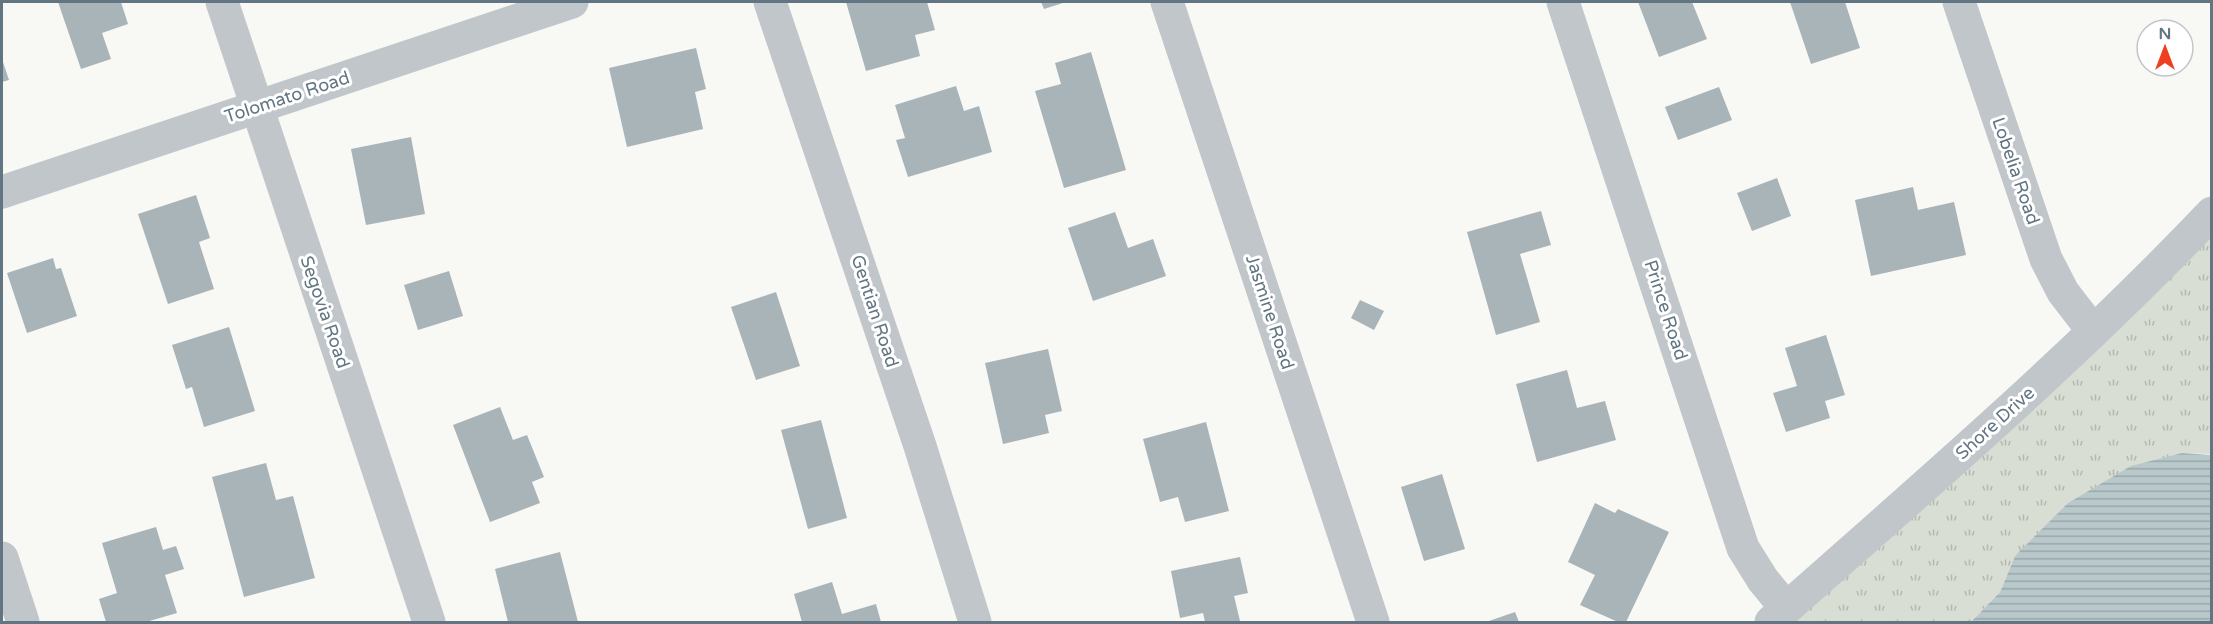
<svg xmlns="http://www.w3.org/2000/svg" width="2213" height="624" font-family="'Varela Round',sans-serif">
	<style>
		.park { fill: url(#park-tufts) }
		.water { fill: url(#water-rules) }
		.building { fill: #a9b4b9 }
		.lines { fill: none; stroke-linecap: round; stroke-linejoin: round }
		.street { stroke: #c1c6ca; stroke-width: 33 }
		.labels { text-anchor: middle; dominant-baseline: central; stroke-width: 6; stroke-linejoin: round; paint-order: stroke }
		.street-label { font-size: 18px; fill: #617682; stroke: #fff }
	</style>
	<defs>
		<pattern id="park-tufts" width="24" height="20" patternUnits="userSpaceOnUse" patternTransform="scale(1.5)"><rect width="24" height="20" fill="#d8ded4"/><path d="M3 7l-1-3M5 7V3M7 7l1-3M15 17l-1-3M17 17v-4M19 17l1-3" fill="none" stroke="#b3b9b1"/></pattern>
		<pattern id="water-rules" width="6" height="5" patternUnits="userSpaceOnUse" patternTransform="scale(1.5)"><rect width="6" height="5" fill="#b9c8cb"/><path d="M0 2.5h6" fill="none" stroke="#9aa7aa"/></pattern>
	</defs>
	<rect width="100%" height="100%" fill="#f8f8f5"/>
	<path class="park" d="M 2211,217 L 2211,454 L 2182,453 L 2015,556 L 2000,592 L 1971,622 L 1784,622 Z"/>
	<path class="water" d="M 2182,453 L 2211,455 L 2211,622 L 1971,622 L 2000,592 L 2015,556 L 2068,503 L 2131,466 Z"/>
	<g class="building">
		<path d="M 58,2 L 121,2 L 128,24 L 102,33 L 111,59 L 81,69 Z"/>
		<path d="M 846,2 L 927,2 L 935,30 L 915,35 L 920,56 L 866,71 Z"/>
		<path d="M 1041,2 L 1066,2 L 1044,9 Z"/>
		<path d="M 1638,2 L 1692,2 L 1707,39 L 1659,57 Z"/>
		<path d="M 1790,2 L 1845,2 L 1860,48 L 1811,64 Z"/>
		<path d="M 696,48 L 706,89 L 695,92 L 703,129 L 627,147 L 609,68 Z"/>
		<path d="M 1091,52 L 1126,170 L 1064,188 L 1035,91 L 1061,84 L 1055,63 Z"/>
		<path d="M 2,59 L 9,80 L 2,82 Z"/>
		<path d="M 956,86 L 964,111 L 979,106 L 992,152 L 908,177 L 896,140 L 905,138 L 895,105 Z"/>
		<path d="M 1719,87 L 1732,120 L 1678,140 L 1665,107 Z"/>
		<path d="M 411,137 L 425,214 L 366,225 L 351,149 Z"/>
		<path d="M 1777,178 L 1791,216 L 1752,231 L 1737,193 Z"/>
		<path d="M 1913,187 L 1918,210 L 1954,202 L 1966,255 L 1871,276 L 1855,200 Z"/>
		<path d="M 196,195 L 210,238 L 199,242 L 214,289 L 168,304 L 138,214 Z"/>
		<path d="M 1541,211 L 1551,245 L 1520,254 L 1540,322 L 1496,335 L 1467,232 Z"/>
		<path d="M 1115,212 L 1128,248 L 1153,239 L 1166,276 L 1093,301 L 1068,228 Z"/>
		<path d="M 53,258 L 56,269 L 61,268 L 77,316 L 27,333 L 7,273 Z"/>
		<path d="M 449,271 L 463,316 L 418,330 L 404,285 Z"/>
		<path d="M 776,292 L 800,366 L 756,380 L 731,307 Z"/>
		<path d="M 1360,300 L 1384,311 L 1374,330 L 1351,318 Z"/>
		<path d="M 229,327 L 255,411 L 204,427 L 192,387 L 186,389 L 172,345 Z"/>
		<path d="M 1826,335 L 1845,395 L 1825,401 L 1830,418 L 1786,432 L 1773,393 L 1797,386 L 1785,348 Z"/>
		<path d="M 1048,349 L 1062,411 L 1045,415 L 1049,433 L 1003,444 L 985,363 Z"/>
		<path d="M 1567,370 L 1577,408 L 1605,401 L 1616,440 L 1537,462 L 1516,384 Z"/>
		<path d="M 500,407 L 513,440 L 527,435 L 544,477 L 532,482 L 540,503 L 490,522 L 453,425 Z"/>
		<path d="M 821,420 L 847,518 L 808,529 L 781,430 Z"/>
		<path d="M 1206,422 L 1229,511 L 1185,522 L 1178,497 L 1160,502 L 1143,439 Z"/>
		<path d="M 266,463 L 276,500 L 293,496 L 315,578 L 244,597 L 212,477 Z"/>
		<path d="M 1442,474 L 1465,549 L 1424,561 L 1401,487 Z"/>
		<path d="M 1595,503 L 1615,513 L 1618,509 L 1669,532 L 1626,622 L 1618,622 L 1580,605 L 1595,575 L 1568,562 Z"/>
		<path d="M 156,527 L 163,550 L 176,546 L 184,569 L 165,575 L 177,613 L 146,622 L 106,622 L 99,599 L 117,593 L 102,543 Z"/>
		<path d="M 560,552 L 578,622 L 508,622 L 495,569 Z"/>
		<path d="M 1240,557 L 1248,593 L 1234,596 L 1240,621 L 1205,622 L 1203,613 L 1180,618 L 1171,571 Z"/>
		<path d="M 832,582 L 842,614 L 876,604 L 881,622 L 802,622 L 794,594 Z"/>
		<path d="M 1515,612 L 1519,622 L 1486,622 Z"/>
	</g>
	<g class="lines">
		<g class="street">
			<path d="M 222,2 L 429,622"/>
			<path d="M 770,2 L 920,446 L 975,622"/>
			<path d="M 1167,2 L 1373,622"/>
			<path d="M 1563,2 L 1743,548 L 1763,580 L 1786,608"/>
			<path d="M 1959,2 L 2046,259 L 2063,292 L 2093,331"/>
			<path d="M 2,192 L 572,2"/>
			<path d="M 2,558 L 23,622"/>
			<path d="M 1771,622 C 1921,489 2073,359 2212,213"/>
		</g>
	</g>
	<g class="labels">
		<g class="street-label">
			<text transform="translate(287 97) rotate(-18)">Tolomato Road</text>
			<text transform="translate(2016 171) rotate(71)">Lobelia Road</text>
			<text transform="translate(1666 310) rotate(72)">Prince Road</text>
			<text transform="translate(875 311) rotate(72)">Gentian Road</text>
			<text transform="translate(325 312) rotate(71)">Segovia Road</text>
			<text transform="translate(1270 312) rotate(72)">Jasmine Road</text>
			<text transform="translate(1995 423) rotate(-42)">Shore Drive</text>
		</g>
	</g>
	<rect width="2213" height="624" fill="none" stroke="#617682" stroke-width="6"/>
	<g transform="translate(2165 48)"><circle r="28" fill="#ffffff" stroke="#c0c8cd" stroke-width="1.5"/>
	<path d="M0-4.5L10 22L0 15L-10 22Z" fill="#ee3f20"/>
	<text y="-9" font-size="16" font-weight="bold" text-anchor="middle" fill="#617682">N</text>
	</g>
</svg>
